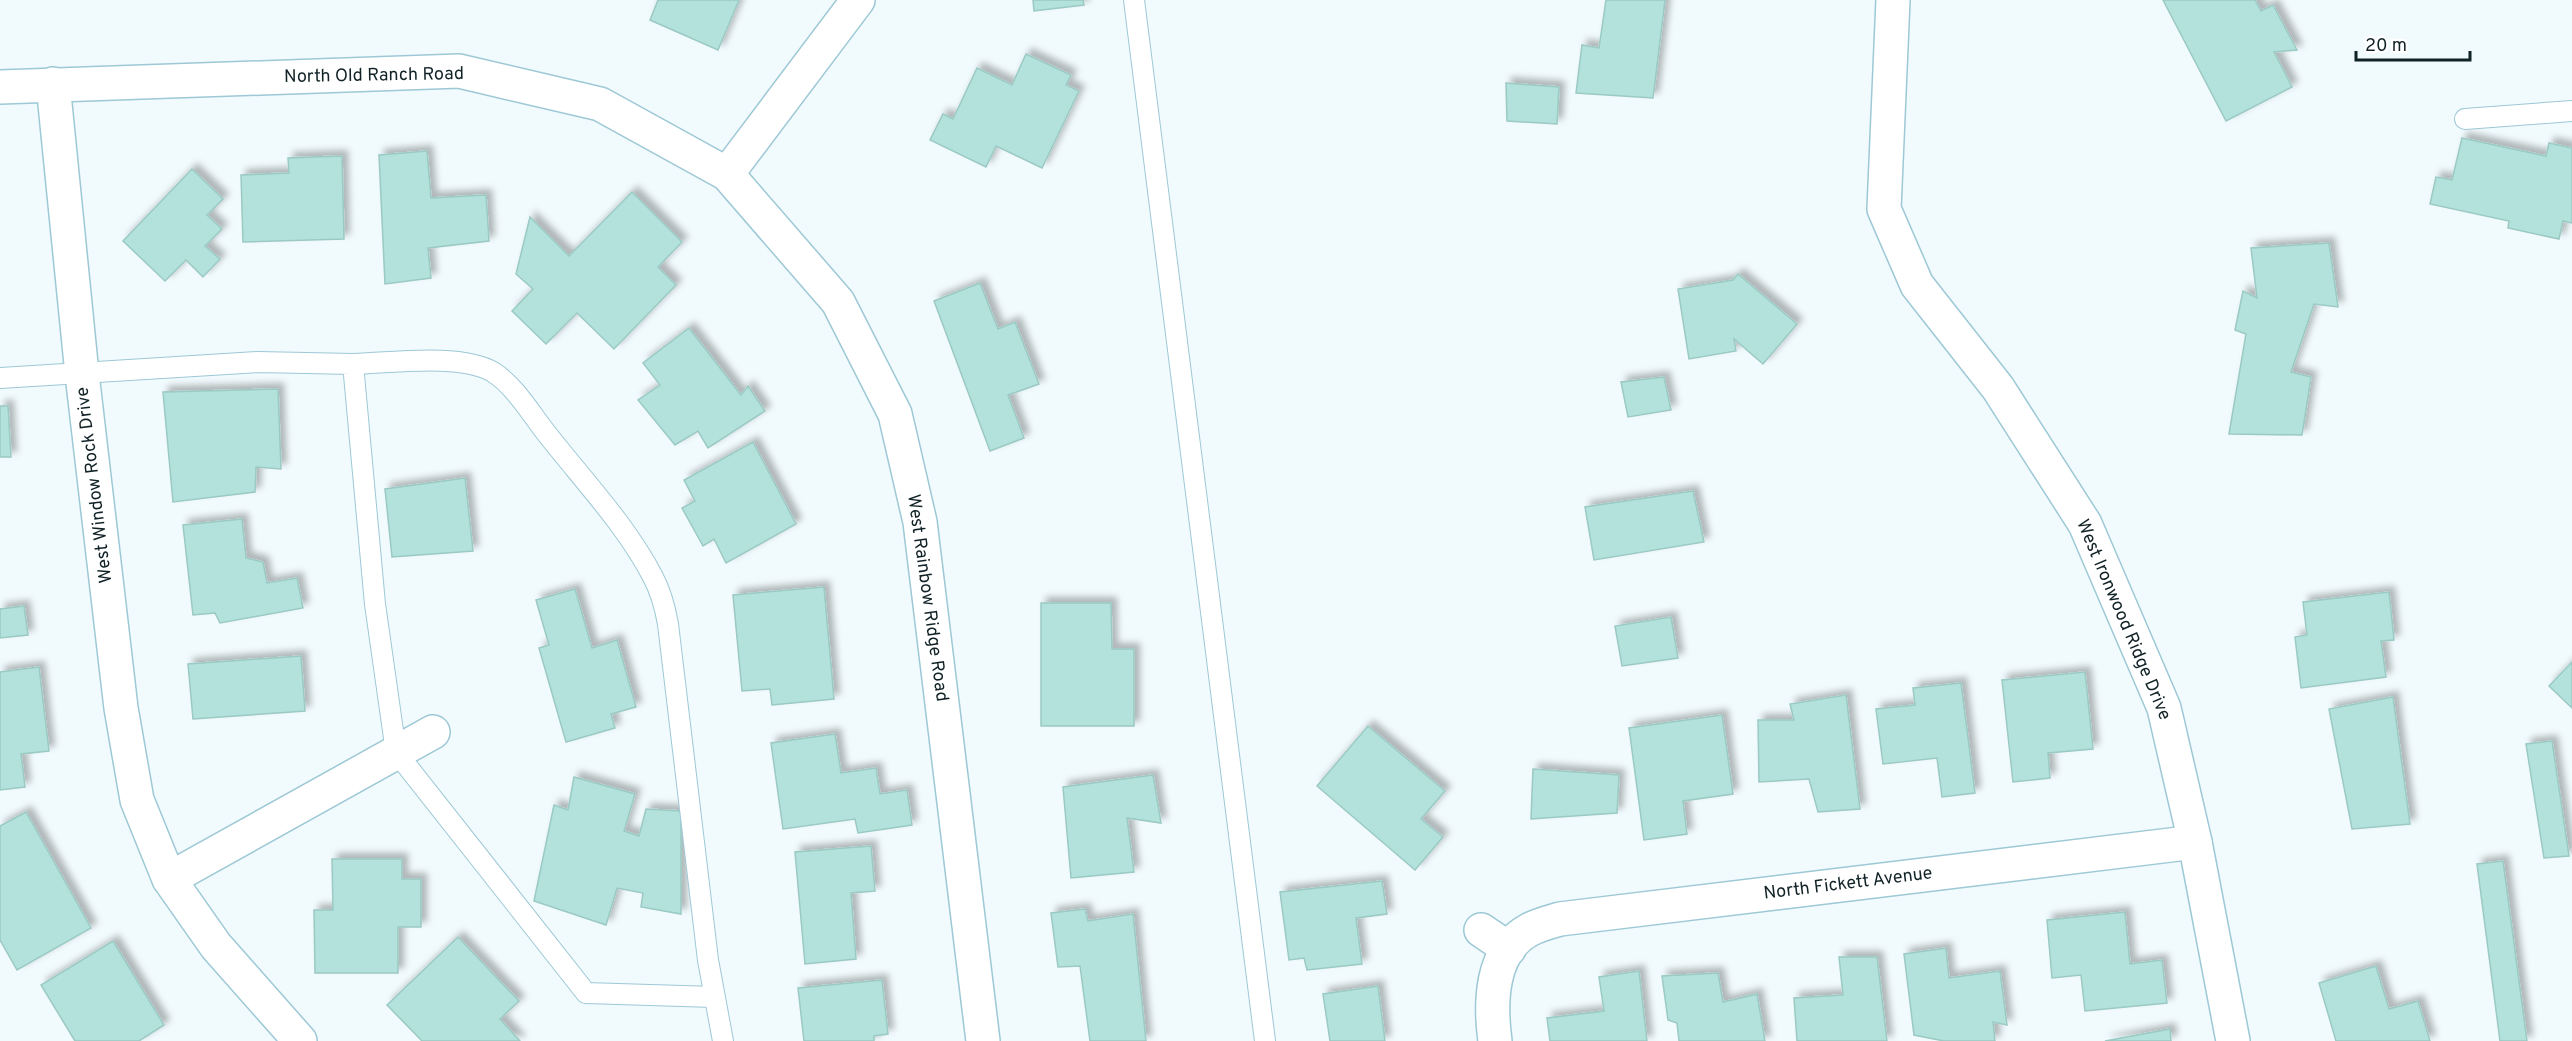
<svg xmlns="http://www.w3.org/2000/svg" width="2572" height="1041" font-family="Overpass,sans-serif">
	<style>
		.building { fill: #b3e2dc; stroke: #9bc9c3; stroke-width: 1.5; filter: url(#shadow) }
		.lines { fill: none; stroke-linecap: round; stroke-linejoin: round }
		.lane-casing { stroke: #9dc8d6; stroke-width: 22 }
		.street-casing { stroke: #9dc8d6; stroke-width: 36 }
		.lane { stroke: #fff; stroke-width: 20 }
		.street { stroke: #fff; stroke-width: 33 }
		.labels { text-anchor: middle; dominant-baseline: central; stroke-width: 5; stroke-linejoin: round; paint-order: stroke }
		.street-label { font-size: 18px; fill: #112227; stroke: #fff }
	</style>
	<defs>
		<filter id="shadow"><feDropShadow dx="5.5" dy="-5.5" stdDeviation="3" flood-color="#0004"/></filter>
	</defs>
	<rect width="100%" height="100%" fill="#f1fafd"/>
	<g class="building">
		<path d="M 658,0 L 739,0 L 718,50 L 650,20 Z"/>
		<path d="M 1033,0 L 1083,0 L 1084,5 L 1034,11 Z"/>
		<path d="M 1606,0 L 1665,0 L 1653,98 L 1576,93 L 1582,45 L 1599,48 Z"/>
		<path d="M 2163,0 L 2255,0 L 2261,11 L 2273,5 L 2297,50 L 2274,52 L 2292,87 L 2226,121 Z"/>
		<path d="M 1026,54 L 1071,75 L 1066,85 L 1079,91 L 1042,168 L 996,146 L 986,167 L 930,140 L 943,114 L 953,119 L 977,68 L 1012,85 Z"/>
		<path d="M 1506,83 L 1559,87 L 1557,124 L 1507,121 Z"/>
		<path d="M 2462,138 L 2546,156 L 2549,143 L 2572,148 L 2572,223 L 2563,221 L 2559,239 L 2508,228 L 2509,221 L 2430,204 L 2436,177 L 2452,180 Z"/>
		<path d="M 427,151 L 431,198 L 486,195 L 489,241 L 428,248 L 431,278 L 385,284 L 379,155 Z"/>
		<path d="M 342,156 L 344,239 L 243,242 L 241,175 L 289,173 L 288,158 Z"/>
		<path d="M 192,169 L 223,199 L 207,215 L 222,229 L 205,246 L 220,259 L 203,277 L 186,260 L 165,281 L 123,241 Z"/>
		<path d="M 632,192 L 682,242 L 658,267 L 676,285 L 614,349 L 577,313 L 546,344 L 512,311 L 533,289 L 516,274 L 530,217 L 569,256 Z"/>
		<path d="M 2329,243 L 2338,307 L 2314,304 L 2291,372 L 2311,377 L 2302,435 L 2229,434 L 2246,334 L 2235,330 L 2243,291 L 2257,298 L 2251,248 Z"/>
		<path d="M 1738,274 L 1797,324 L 1763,364 L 1734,339 L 1736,351 L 1689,359 L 1678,289 L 1733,280 Z"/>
		<path d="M 980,283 L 998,329 L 1015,322 L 1039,384 L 1008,395 L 1024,438 L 990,451 L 934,301 Z"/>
		<path d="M 689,328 L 741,395 L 748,386 L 765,411 L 708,448 L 698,431 L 675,445 L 638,400 L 660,385 L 643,363 Z"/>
		<path d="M 1664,377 L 1671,410 L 1628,417 L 1621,382 Z"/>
		<path d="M 278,389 L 281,469 L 256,467 L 255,492 L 173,502 L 163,392 Z"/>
		<path d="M 0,406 L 8,406 L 11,457 L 0,457 Z"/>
		<path d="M 753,442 L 796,524 L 726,563 L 714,539 L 703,546 L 682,508 L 695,501 L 684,480 Z"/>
		<path d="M 465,478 L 473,551 L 392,557 L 385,489 Z"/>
		<path d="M 1693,491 L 1704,542 L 1594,560 L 1585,507 Z"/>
		<path d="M 242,519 L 246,558 L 263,562 L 267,583 L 297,578 L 303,608 L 220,623 L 215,613 L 193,615 L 183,525 Z"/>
		<path d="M 824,587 L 834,699 L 772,705 L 770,689 L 742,691 L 733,595 Z"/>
		<path d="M 575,589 L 592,648 L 617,640 L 636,707 L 611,714 L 615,728 L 566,742 L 539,648 L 549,645 L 536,600 Z"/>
		<path d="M 2389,592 L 2394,640 L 2381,641 L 2386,677 L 2301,688 L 2295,637 L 2307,635 L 2303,602 Z"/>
		<path d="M 1041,603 L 1111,603 L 1112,649 L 1134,649 L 1134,726 L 1041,726 Z"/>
		<path d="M 24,606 L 28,635 L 0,638 L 0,609 Z"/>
		<path d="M 1671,617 L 1678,658 L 1622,666 L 1615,626 Z"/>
		<path d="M 301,656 L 305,711 L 193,719 L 188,664 Z"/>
		<path d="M 2572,662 L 2572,708 L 2549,686 Z"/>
		<path d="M 39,667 L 49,751 L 21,754 L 25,787 L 0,790 L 0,672 Z"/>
		<path d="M 2085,672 L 2093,749 L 2048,753 L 2050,778 L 2013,782 L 2002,680 Z"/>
		<path d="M 1961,683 L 1975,793 L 1942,797 L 1937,758 L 1883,764 L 1876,709 L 1915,705 L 1913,688 Z"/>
		<path d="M 1846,695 L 1860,809 L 1818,812 L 1809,779 L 1759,782 L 1758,720 L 1794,720 L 1790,704 Z"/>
		<path d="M 2393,697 L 2410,824 L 2352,829 L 2329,709 Z"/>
		<path d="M 1722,715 L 1733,794 L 1683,801 L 1687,834 L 1644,840 L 1629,728 Z"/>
		<path d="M 1368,726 L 1445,791 L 1421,819 L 1443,837 L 1415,870 L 1317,786 Z"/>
		<path d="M 835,734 L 841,773 L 876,768 L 880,794 L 907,790 L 912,825 L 858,833 L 855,819 L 783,829 L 771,743 Z"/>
		<path d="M 2552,741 L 2569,856 L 2544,858 L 2526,744 Z"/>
		<path d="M 1533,769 L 1619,775 L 1617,813 L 1531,819 Z"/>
		<path d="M 1153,775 L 1161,823 L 1127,818 L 1134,872 L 1071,878 L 1063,787 Z"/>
		<path d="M 574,777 L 635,794 L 624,831 L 639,836 L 646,809 L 681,811 L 681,914 L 641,907 L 643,893 L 617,888 L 606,925 L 534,901 L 554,805 L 568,810 Z"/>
		<path d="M 26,812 L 91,928 L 17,970 L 0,940 L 0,826 Z"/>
		<path d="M 871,846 L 875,891 L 851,893 L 856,959 L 805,964 L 795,852 Z"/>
		<path d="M 332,859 L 402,859 L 402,879 L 421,879 L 421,927 L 398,927 L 398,973 L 315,973 L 314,910 L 333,910 Z"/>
		<path d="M 2503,861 L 2527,1041 L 2500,1041 L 2477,864 Z"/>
		<path d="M 1382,881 L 1387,914 L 1356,918 L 1362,964 L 1307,970 L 1304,958 L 1289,960 L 1280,892 Z"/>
		<path d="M 1085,909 L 1088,921 L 1133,914 L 1146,1041 L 1090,1041 L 1080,966 L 1058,967 L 1051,913 Z"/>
		<path d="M 2125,912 L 2130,964 L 2162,960 L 2167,1003 L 2085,1011 L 2081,975 L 2052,978 L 2047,920 Z"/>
		<path d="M 458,937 L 519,1001 L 500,1019 L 520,1041 L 422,1041 L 387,1005 Z"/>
		<path d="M 113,941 L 164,1025 L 139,1041 L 75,1041 L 41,985 Z"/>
		<path d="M 1946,948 L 1949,978 L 2000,971 L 2007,1025 L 1993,1022 L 1995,1041 L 1944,1041 L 1914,1035 L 1904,954 Z"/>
		<path d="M 1839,957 L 1877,957 L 1887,1041 L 1797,1041 L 1794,998 L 1843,995 Z"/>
		<path d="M 2376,966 L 2389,1009 L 2418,1001 L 2430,1041 L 2336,1041 L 2319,983 Z"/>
		<path d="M 1639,971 L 1647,1041 L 1550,1041 L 1547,1018 L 1604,1011 L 1599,977 Z"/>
		<path d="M 1718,973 L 1723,1002 L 1757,994 L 1765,1041 L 1679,1041 L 1677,1023 L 1668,1020 L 1662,976 Z"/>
		<path d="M 882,980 L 888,1034 L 874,1036 L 874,1041 L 804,1041 L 798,988 Z"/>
		<path d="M 1378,986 L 1385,1041 L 1330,1041 L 1323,994 Z"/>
		<path d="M 2170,1029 L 2171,1041 L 2105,1041 Z"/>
	</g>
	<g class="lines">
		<g class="lane-casing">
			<g id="lane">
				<path d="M 1134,0 L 1265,1041"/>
				<path d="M 2465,119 L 2572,111"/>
				<path d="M 353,364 C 390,363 461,353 493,372 C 515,386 531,414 547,434 C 583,480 626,525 653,577 C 661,592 665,607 668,624 L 708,960 L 723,1041"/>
				<path d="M 0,378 L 258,362 L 353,364 L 375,604 L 396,752 L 586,993 L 714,997"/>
			</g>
		</g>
		<g class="street-casing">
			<g id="street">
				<path d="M 1893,0 L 1884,209 L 1917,285 L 1998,388 L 2085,524 L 2164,708 L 2195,842 L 2233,1041"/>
				<path d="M 53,84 L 82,374 L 121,708 L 137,800 L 169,879 L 216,946 L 300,1041"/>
				<path d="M 0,87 L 459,71 L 600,104 L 727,174 L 838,302 L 895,414 L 920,522 L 983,1041"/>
				<path d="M 727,174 L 858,0"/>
				<path d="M 169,879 L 433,732"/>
				<path d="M 1481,930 L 1509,949"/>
				<path d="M 1495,1041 C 1490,1004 1490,951 1529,930 C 1538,925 1550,922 1560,919 L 2195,842"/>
			</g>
		</g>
		<use href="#lane" class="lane"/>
		<use href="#street" class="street"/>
	</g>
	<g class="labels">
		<g class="street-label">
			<text transform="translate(374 76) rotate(-1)">North Old Ranch Road</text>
			<text transform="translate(95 485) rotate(-97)">West Window Rock Drive</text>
			<text transform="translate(927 598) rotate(82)">West Rainbow Ridge Road</text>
			<text transform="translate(2123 620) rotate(67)">West Ironwood Ridge Drive</text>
			<text transform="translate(1848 884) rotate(-7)">North Fickett Avenue</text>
		</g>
	</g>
	<path d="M2356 51v9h114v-9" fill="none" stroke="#112227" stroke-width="3"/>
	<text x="2365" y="51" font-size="18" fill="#112227" stroke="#ffffff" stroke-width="4.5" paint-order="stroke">20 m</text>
</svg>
